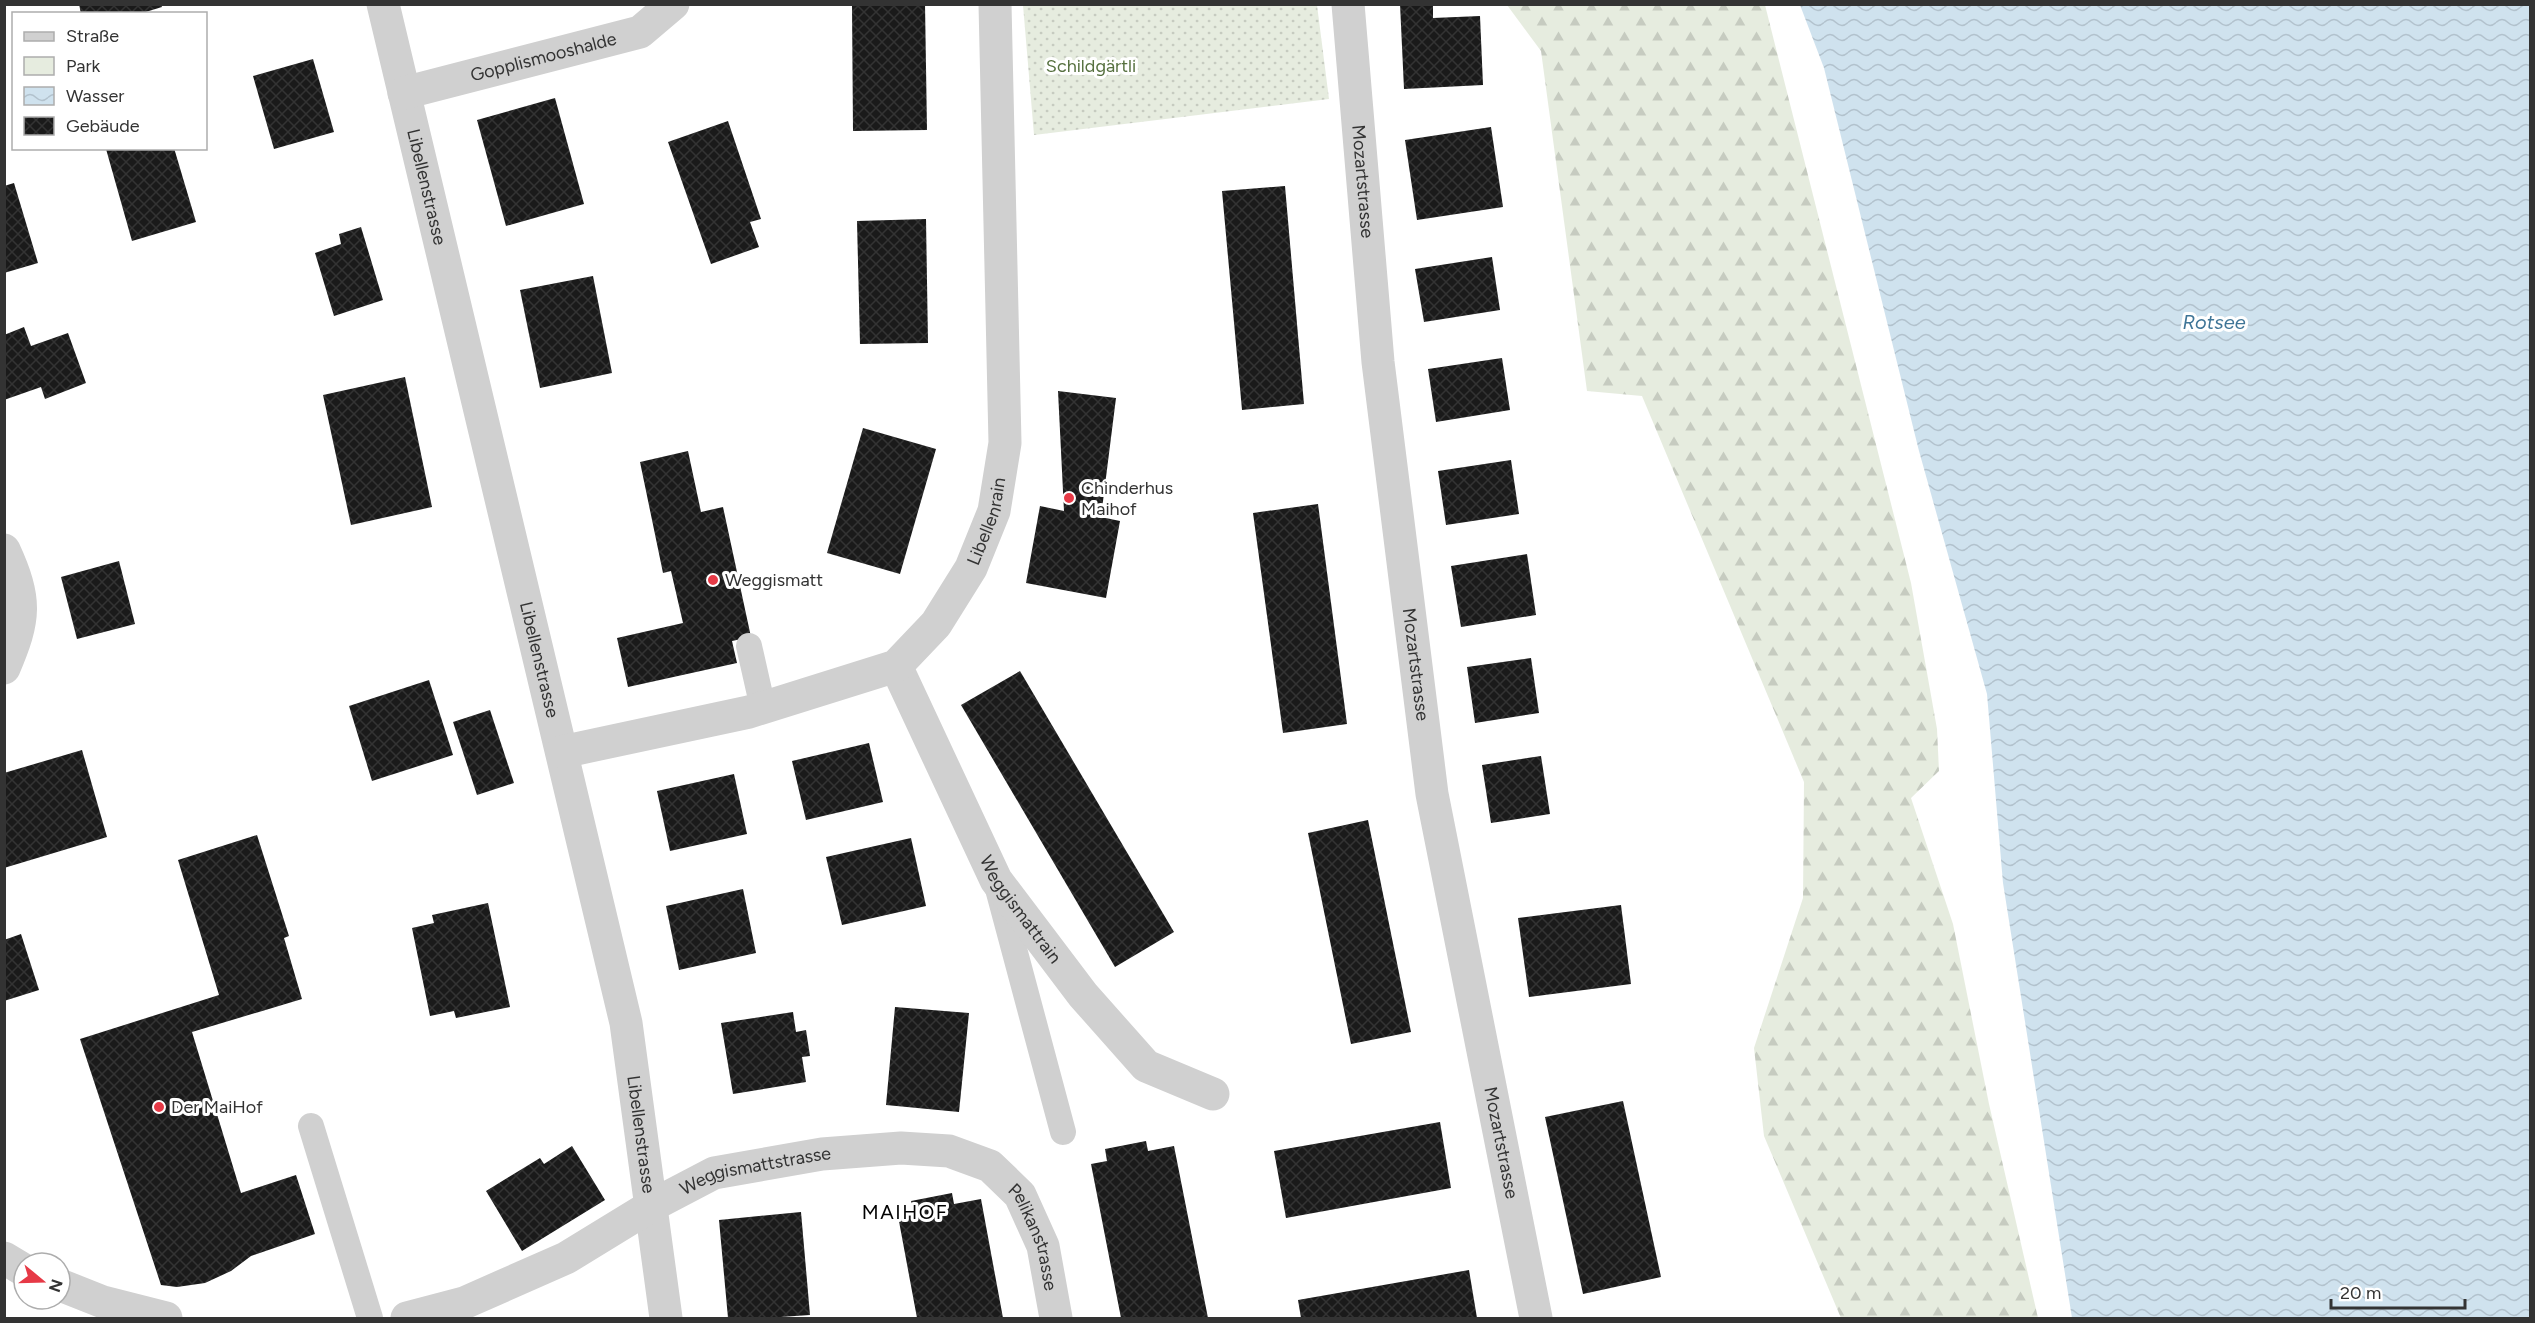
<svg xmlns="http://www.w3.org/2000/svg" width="2535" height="1323" font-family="Figtree,sans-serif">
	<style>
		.green { fill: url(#green-dots) }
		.forest { fill: url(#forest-firs) }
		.water { fill: url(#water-waves) }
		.building { fill: url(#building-cross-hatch) }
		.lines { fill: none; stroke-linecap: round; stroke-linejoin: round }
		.lane { stroke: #d0d0d0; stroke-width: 26 }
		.street { stroke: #d0d0d0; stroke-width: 33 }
		.poi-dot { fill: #e63946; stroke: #fff; stroke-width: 2 }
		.labels { text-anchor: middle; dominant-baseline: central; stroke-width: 6; stroke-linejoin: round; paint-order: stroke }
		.street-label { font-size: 18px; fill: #333; stroke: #fff }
		.park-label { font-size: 18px; fill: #56703f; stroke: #fff }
		.poi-label { font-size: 18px; fill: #333; stroke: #fff; text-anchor: start }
		.water-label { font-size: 20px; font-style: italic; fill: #3f7597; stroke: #fff }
		.neighbourhood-label { font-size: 20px; letter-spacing: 1.5px; fill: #000; stroke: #fff }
	</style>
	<defs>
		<pattern id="green-dots" width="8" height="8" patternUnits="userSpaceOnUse" patternTransform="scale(1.5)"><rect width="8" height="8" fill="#e6ecdf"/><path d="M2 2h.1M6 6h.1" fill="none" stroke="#c6cbc0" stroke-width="1.8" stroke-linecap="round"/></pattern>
		<pattern id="forest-firs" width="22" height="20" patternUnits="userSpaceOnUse" patternTransform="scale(1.5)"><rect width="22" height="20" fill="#e6ecdf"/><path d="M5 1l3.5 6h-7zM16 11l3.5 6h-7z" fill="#c6cbc0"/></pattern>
		<pattern id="water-waves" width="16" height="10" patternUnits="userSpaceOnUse" patternTransform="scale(1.5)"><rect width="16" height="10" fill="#cfe2ee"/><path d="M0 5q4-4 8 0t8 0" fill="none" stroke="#b2c2cd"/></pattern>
		<pattern id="building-cross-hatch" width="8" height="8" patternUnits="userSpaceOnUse" patternTransform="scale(1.5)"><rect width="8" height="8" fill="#1a1a1a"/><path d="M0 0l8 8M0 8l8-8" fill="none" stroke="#333"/></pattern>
	</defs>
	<rect width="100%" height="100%" fill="#fff"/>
	<path class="green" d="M 1023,5 L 1317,5 L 1329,99 L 1034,135 Z"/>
	<path class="forest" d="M 1507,5 L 1765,5 L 1911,583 L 1937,729 L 1939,771 L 1911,798 L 1953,924 L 1989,1104 L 2038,1318 L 1841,1318 L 1764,1136 L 1754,1048 L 1803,898 L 1804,782 L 1642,396 L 1587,391 L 1541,51 Z"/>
	<path class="water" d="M 1800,5 L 2530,5 L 2530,1318 L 2072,1318 L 2003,883 L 1987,694 L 1919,451 L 1824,68 Z"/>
	<g class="building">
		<path d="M 79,4 L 161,4 L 162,7 L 139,14 L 81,14 Z"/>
		<path d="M 852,4 L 925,4 L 927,130 L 853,131 Z"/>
		<path d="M 1400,4 L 1433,4 L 1433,18 L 1480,16 L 1483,85 L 1404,89 Z"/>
		<path d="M 313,59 L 334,132 L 274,149 L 253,76 Z"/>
		<path d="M 555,98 L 584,204 L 506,226 L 477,120 Z"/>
		<path d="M 728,121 L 761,219 L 750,222 L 759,247 L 711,264 L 668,142 Z"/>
		<path d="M 1491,127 L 1503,207 L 1417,220 L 1405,140 Z"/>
		<path d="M 174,148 L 196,222 L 132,241 L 106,149 Z"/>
		<path d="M 14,183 L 38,263 L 4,273 L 4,186 Z"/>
		<path d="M 1285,186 L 1304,404 L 1242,410 L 1222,191 Z"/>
		<path d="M 926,219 L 928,343 L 860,344 L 857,221 Z"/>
		<path d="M 361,227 L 383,300 L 334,316 L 315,253 L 341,244 L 339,234 Z"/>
		<path d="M 1492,257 L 1500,310 L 1424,322 L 1415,269 Z"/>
		<path d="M 593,276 L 612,373 L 540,388 L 520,290 Z"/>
		<path d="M 24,327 L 31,346 L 68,333 L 86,383 L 45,399 L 41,387 L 4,400 L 4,335 Z"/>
		<path d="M 1502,358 L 1510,410 L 1436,422 L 1428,369 Z"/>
		<path d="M 405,377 L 432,507 L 351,525 L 323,395 Z"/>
		<path d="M 1058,391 L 1116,398 L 1101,517 L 1120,521 L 1106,598 L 1026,583 L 1040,506 L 1064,511 Z"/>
		<path d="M 863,428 L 936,449 L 900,574 L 827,553 Z"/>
		<path d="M 688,451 L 701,512 L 723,507 L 751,637 L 732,641 L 737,663 L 628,687 L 617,638 L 683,623 L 671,571 L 663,573 L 640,462 Z"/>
		<path d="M 1511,460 L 1519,514 L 1446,525 L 1438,471 Z"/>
		<path d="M 1318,504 L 1347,724 L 1283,733 L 1253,513 Z"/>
		<path d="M 1527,554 L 1536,615 L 1461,627 L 1451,566 Z"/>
		<path d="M 119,561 L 135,624 L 77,639 L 61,577 Z"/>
		<path d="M 1531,658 L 1539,713 L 1475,723 L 1467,667 Z"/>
		<path d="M 1020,671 L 1174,932 L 1115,967 L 961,705 Z"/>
		<path d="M 429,680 L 453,755 L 372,781 L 349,706 Z"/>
		<path d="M 490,710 L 514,783 L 477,795 L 453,722 Z"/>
		<path d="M 869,743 L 883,802 L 806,820 L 792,761 Z"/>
		<path d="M 82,750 L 107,837 L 4,868 L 4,773 Z"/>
		<path d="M 1541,756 L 1550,814 L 1491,823 L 1482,765 Z"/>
		<path d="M 734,774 L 747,834 L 670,851 L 657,791 Z"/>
		<path d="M 1368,820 L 1411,1032 L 1351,1044 L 1308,833 Z"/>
		<path d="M 257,835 L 289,936 L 284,938 L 302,999 L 192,1032 L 241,1193 L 296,1175 L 315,1234 L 251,1256 L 231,1271 L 205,1283 L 177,1287 L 161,1285 L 80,1039 L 219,995 L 178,860 Z"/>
		<path d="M 911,838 L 926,906 L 842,925 L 826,857 Z"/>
		<path d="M 743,889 L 756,953 L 679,970 L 666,906 Z"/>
		<path d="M 488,903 L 510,1007 L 456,1018 L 454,1011 L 430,1016 L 412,928 L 434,923 L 432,915 Z"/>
		<path d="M 1621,905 L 1631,984 L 1529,997 L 1518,918 Z"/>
		<path d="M 21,934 L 39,990 L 4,1001 L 4,940 Z"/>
		<path d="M 895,1007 L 969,1013 L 959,1112 L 886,1105 Z"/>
		<path d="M 793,1012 L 796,1032 L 806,1030 L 810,1056 L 802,1057 L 806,1082 L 733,1094 L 721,1023 Z"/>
		<path d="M 1623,1101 L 1661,1277 L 1583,1294 L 1545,1117 Z"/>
		<path d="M 1440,1122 L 1451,1188 L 1286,1218 L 1274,1151 Z"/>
		<path d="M 1146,1141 L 1148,1151 L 1174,1146 L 1208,1318 L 1121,1318 L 1091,1164 L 1107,1161 L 1105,1149 Z"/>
		<path d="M 572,1146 L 605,1200 L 522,1251 L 486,1191 L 540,1158 L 544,1164 Z"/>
		<path d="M 952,1193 L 954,1204 L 981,1199 L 1003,1318 L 917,1318 L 898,1216 L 914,1213 L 911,1201 Z"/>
		<path d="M 801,1212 L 810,1315 L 766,1318 L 728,1318 L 719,1220 Z"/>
		<path d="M 1469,1270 L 1477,1318 L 1301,1318 L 1298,1300 Z"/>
	</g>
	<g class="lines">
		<g class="lane">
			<path d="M 749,646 L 763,708"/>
			<path d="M 998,889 L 1063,1132"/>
			<path d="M 311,1126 L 370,1318"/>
		</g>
		<g class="street">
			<path id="s1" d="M 383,4 L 626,1023 L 666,1318"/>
			<path id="s2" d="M 1348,4 L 1378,362 L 1432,794 L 1536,1318"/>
			<path id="s3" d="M 404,93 L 640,32 L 673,4"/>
			<path d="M 4,550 C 27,600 25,619 4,668"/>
			<path id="s4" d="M 896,666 L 996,880 L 1083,995 L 1146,1066 L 1213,1094"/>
			<path id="s5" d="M 562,752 L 749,712 L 896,666 L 936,624 L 971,568 L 994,511 L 1005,443 L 995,4"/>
			<path d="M 4,1258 L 24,1270"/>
			<path d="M 60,1285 L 103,1302 L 166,1318"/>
			<path id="s6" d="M 407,1318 L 464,1303 L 566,1258 L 651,1206 L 714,1173 L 822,1154 L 901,1148 L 949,1151 L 990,1166 L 1020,1195 L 1043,1246 L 1056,1318"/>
		</g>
	</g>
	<g class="poi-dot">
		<circle cx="1069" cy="498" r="6"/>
		<circle cx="713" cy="580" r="6"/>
		<circle cx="159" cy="1107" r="6"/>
	</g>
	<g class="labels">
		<g class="street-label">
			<text stroke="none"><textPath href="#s3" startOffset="144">Gopplismooshalde</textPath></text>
			<text stroke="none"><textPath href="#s2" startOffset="178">Mozartstrasse</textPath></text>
			<text stroke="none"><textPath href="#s1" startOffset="188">Libellenstrasse</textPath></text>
			<text stroke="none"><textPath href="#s5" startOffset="519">Libellenrain</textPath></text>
			<text stroke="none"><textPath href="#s1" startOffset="674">Libellenstrasse</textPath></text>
			<text stroke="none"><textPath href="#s2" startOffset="664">Mozartstrasse</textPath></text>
			<text stroke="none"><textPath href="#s4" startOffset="274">Weggismattrain</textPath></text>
			<text stroke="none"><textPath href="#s1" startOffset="1160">Libellenstrasse</textPath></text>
			<text stroke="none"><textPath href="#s2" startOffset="1150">Mozartstrasse</textPath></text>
			<text stroke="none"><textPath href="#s6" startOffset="382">Weggismattstrasse</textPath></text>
			<text stroke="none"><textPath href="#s6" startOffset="708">Pelikanstrasse</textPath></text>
		</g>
		<g class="park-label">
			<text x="1091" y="66">Schildgärtli</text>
		</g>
		<g class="poi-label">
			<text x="1081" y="488">Chinderhus<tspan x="1081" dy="21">Maihof</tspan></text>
			<text x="725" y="580">Weggismatt</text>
			<text x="171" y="1107">Der MaiHof</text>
		</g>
		<g class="water-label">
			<text x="2214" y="322">Rotsee</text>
		</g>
		<g class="neighbourhood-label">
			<text x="905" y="1212">MAIHOF</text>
		</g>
	</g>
	<rect width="2535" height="1323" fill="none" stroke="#333333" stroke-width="12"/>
	<rect x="12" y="12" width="195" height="138" fill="#ffffff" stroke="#adadad" stroke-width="1.5"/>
	<rect x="24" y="32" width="30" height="9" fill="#d0d0d0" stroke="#adadad" stroke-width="1.5"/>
	<text x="66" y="42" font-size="18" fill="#333333">Straße</text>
	<rect x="24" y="57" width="30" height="18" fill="#e6ecdf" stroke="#adadad" stroke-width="1.5"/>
	<text x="66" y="72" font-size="18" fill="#333333">Park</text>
	<rect x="24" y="87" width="30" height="18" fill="url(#water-waves)" stroke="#adadad" stroke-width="1.5"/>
	<text x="66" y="102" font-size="18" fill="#333333">Wasser</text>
	<rect x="24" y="117" width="30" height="18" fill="url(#building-cross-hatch)" stroke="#adadad" stroke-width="1.5"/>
	<text x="66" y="132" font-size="18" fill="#333333">Gebäude</text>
	<g transform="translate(42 1281) rotate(109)"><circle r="28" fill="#ffffff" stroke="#adadad" stroke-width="1.5"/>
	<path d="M0-4.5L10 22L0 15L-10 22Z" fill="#e63946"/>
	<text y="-9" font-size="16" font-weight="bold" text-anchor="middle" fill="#333333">N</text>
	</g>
	<path d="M2331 1299v9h134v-9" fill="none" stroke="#333333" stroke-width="3"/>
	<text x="2340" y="1299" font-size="18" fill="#333333" stroke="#ffffff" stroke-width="4.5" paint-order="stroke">20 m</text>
</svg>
